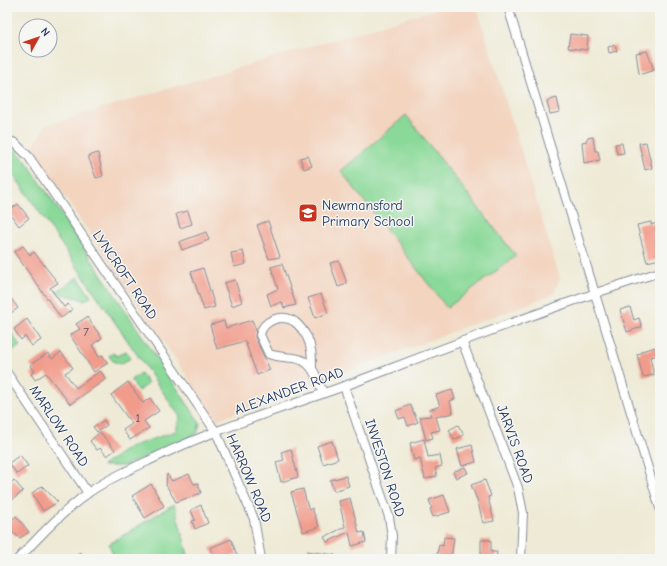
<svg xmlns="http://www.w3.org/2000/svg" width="667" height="566" font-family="'Comic Neue',sans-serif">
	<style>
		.built { fill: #f3d4bf }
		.green { fill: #8ad998; stroke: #52847b }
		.building { fill: #f19b8b }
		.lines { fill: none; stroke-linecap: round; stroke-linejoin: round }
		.minor-casing { stroke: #848c9a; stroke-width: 10 }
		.minor { stroke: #fff; stroke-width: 8 }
		.labels { text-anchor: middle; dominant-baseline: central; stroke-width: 3; stroke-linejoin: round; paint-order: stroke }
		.number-label { font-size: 12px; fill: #504a69 }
		.poi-label { font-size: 14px; fill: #1b2f5e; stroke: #f6f6f2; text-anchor: start }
		.street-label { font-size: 14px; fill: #1b2f5e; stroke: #f6f6f2 }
	</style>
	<rect width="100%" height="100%" fill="#f6f6f2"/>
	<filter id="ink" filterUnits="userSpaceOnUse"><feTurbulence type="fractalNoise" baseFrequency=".025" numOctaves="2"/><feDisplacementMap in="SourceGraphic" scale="8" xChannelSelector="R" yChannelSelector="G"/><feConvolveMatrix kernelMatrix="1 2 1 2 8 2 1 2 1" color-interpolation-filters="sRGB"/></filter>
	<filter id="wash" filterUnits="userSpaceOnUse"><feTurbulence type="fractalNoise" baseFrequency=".012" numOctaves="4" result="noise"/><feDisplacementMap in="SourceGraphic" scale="16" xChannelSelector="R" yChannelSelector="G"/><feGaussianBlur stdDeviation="0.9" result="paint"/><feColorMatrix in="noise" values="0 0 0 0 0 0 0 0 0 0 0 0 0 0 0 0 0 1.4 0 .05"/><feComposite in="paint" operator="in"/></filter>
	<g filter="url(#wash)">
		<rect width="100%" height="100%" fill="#eeead5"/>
		<path class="built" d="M 443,7 L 477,8 L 560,278 L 554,294 L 217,420 L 32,149 L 45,125 Z"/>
		<g class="green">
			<path d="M 406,115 L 516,256 L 447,308 L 341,171 Z"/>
			<path d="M 7,145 C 21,151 30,167 38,179 L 200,423 L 197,434 L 124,466 L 102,466 L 130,447 L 176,431 L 180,417 L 7,165 Z"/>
			<path d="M 78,277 L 91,297 L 84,300 L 56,292 Z"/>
			<path d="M 7,326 L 20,346 L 7,355 Z"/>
			<path d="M 126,351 L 131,358 L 120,364 L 113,361 L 109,356 L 113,353 L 117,356 Z"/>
			<path d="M 141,373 L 148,384 L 138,391 L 131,380 Z"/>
			<path d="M 174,504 L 189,559 L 115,559 L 109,544 Z"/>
		</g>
		<g id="blocks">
			<g class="building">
				<path d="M 570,34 L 588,36 L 587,50 L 568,48 Z"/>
				<path d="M 615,45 L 617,51 L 609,53 L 608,47 Z"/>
				<path d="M 647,51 L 654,70 L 642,74 L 639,73 L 636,53 Z"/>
				<path d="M 557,98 L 560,112 L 550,114 L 547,101 Z"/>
				<path d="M 593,137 L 595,151 L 598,151 L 600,160 L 584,163 L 582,142 L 587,141 L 587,138 Z"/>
				<path d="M 646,142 L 652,168 L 645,170 L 639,143 Z"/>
				<path d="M 622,143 L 624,153 L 617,154 L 615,144 Z"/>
				<path d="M 98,153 L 103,176 L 96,178 L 88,156 Z"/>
				<path d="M 308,156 L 312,166 L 304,169 L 300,158 Z"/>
				<path d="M 18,204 L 29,218 L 19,226 L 8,211 Z"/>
				<path d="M 188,211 L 192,224 L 180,228 L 176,214 Z"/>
				<path d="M 268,221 L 280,257 L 269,259 L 257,225 Z"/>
				<path d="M 651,222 L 651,225 L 660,222 L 660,259 L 647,262 L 637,225 Z"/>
				<path d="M 206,232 L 209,240 L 182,250 L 179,242 Z"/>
				<path d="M 23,246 L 30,255 L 34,252 L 47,269 L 58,283 L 50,288 L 64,307 L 68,304 L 72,310 L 61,318 L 14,252 Z"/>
				<path d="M 243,251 L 246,264 L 234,267 L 231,253 Z"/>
				<path d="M 339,261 L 347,284 L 338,287 L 330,263 Z"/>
				<path d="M 282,264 L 296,305 L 284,308 L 282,302 L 271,306 L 267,294 L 278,289 L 271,267 Z"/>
				<path d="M 203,268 L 215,307 L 204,310 L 191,272 Z"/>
				<path d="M 235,280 L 242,302 L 232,306 L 224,283 Z"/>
				<path d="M 7,293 L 18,308 L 7,316 Z"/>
				<path d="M 321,294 L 328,313 L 315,318 L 308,298 Z"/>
				<path d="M 630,307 L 634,320 L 639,318 L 642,327 L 627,332 L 620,310 Z"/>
				<path d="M 87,317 L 102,338 L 92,345 L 99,357 L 102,355 L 108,363 L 94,372 L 70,335 L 80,329 L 76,324 Z"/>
				<path d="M 27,319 L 41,340 L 32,346 L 25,336 L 21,340 L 14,329 Z"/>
				<path d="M 252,320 L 256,330 L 255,337 L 270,370 L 257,375 L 245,341 L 217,349 L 210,325 L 224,321 L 226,328 Z"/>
				<path d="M 660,346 L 660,355 L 650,357 L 654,375 L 643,377 L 637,354 L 641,353 L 641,351 Z"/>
				<path d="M 61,352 L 73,368 L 65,373 L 76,388 L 100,371 L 106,379 L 70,404 L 46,373 L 35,380 L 31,374 L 35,371 L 30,365 L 48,353 L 52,359 Z"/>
				<path d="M 128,382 L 143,403 L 150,398 L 159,411 L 144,421 L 149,428 L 130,440 L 123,430 L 132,424 L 111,395 Z"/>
				<path d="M 452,390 L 455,399 L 450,401 L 453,413 L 436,417 L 440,430 L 431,432 L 433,438 L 426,440 L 420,417 L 431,416 L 429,410 L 440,406 L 436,395 Z"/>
				<path d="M 410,405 L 418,422 L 408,426 L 405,417 L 399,419 L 396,411 Z"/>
				<path d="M 104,420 L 107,425 L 97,432 L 93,427 Z"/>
				<path d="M 458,425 L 464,435 L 454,440 L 449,430 Z"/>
				<path d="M 100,432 L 115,450 L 107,456 L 100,448 L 97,450 L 90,441 Z"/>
				<path d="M 424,439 L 428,457 L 440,455 L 442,466 L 435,468 L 437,476 L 425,479 L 420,458 L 414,460 L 410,443 Z"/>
				<path d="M 332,441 L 338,459 L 323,464 L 317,446 Z"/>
				<path d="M 472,445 L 476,462 L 462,466 L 457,449 Z"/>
				<path d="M 291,449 L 298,477 L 281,482 L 276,462 L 284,460 L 281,452 Z"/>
				<path d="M 20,455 L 28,466 L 17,474 L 9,463 Z"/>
				<path d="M 465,467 L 468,473 L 456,478 L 453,472 Z"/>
				<path d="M 167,474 L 172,481 L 189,474 L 194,484 L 198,483 L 201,493 L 176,502 L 166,485 Z"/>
				<path d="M 346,476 L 349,486 L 334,491 L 330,480 Z"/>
				<path d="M 14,480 L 23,491 L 7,504 L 7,486 Z"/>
				<path d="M 485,480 L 491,496 L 488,497 L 494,521 L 483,523 L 478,502 L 471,485 Z"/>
				<path d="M 151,484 L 164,506 L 145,518 L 132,496 Z"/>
				<path d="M 42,486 L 58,502 L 43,511 L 32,493 Z"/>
				<path d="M 303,489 L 308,508 L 309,510 L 312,508 L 319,527 L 303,532 L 291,492 Z"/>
				<path d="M 444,495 L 450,512 L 433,517 L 430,509 L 432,508 L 429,500 Z"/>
				<path d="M 350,498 L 359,533 L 364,532 L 366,542 L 352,546 L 349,532 L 327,542 L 324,537 L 345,527 L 339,501 Z"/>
				<path d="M 201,505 L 208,523 L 195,529 L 192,521 L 195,520 L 191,510 Z"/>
				<path d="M 16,516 L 29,532 L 20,538 L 7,529 L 7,524 Z"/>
				<path d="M 444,537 L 454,538 L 451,559 L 436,558 L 439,545 L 443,546 Z"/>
				<path d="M 231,539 L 237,555 L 223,559 L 216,559 L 210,548 Z"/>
				<path d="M 481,540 L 491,540 L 491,552 L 497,552 L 496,559 L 481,559 Z"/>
				<path d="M 307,551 L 335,555 L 335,559 L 306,559 Z"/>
				<path d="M 80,552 L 87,559 L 72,559 Z"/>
			</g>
		</g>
	</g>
	<g filter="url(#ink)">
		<use href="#blocks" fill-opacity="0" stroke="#848c9a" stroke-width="1"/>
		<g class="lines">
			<g class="minor-casing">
				<g id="minor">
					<path d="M 508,7 L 660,508"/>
					<path d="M 7,140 L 15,143 L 29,157 L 216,432 L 254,519 L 261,559"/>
					<path d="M 462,341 L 518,488 L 523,513 L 521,559"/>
					<path d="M 312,368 C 312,358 312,347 307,337 C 304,332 300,326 295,322 C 282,313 263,320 260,335 L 269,354 C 277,357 285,357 294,358 C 313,360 317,379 323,393"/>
					<path d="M 7,373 L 88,493"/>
					<path d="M 344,386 L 389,517 L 392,536 L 391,559"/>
					<path d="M 18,559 C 40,536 62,512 88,493 C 106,480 128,470 148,461 C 215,428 288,407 358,381 C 458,343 558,304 660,272"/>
				</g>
			</g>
			<use href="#minor" class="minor"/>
		</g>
	</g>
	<defs>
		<g id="school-square" transform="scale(1)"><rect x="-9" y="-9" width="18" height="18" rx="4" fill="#c8321e" stroke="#f6f6f2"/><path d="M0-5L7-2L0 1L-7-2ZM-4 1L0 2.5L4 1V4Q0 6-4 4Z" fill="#fff"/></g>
	</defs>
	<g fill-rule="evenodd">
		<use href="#school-square" x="308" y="213"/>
	</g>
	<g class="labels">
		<g class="number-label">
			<text x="86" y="332">7</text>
			<text x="138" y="418">1</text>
		</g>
		<g class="poi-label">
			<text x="322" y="205">Newmansford<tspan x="322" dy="16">Primary School</tspan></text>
		</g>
		<g class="street-label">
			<text transform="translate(125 275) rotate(56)">LYNCROFT ROAD</text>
			<text transform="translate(289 391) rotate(-20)">ALEXANDER ROAD</text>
			<text transform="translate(59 426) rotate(56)">MARLOW ROAD</text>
			<text transform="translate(515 444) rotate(70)">JARVIS ROAD</text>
			<text transform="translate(385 468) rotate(72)">INVESTON ROAD</text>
			<text transform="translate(249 478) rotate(67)">HARROW ROAD</text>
		</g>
	</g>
	<rect width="667" height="566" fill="none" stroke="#f6f6f2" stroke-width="24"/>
	<g transform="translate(38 38) rotate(50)"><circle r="19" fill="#f6f6f2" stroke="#9ea6b7"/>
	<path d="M0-3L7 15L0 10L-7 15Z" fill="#c8321e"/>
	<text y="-6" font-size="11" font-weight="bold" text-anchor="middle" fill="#1b2f5e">N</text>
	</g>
</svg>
